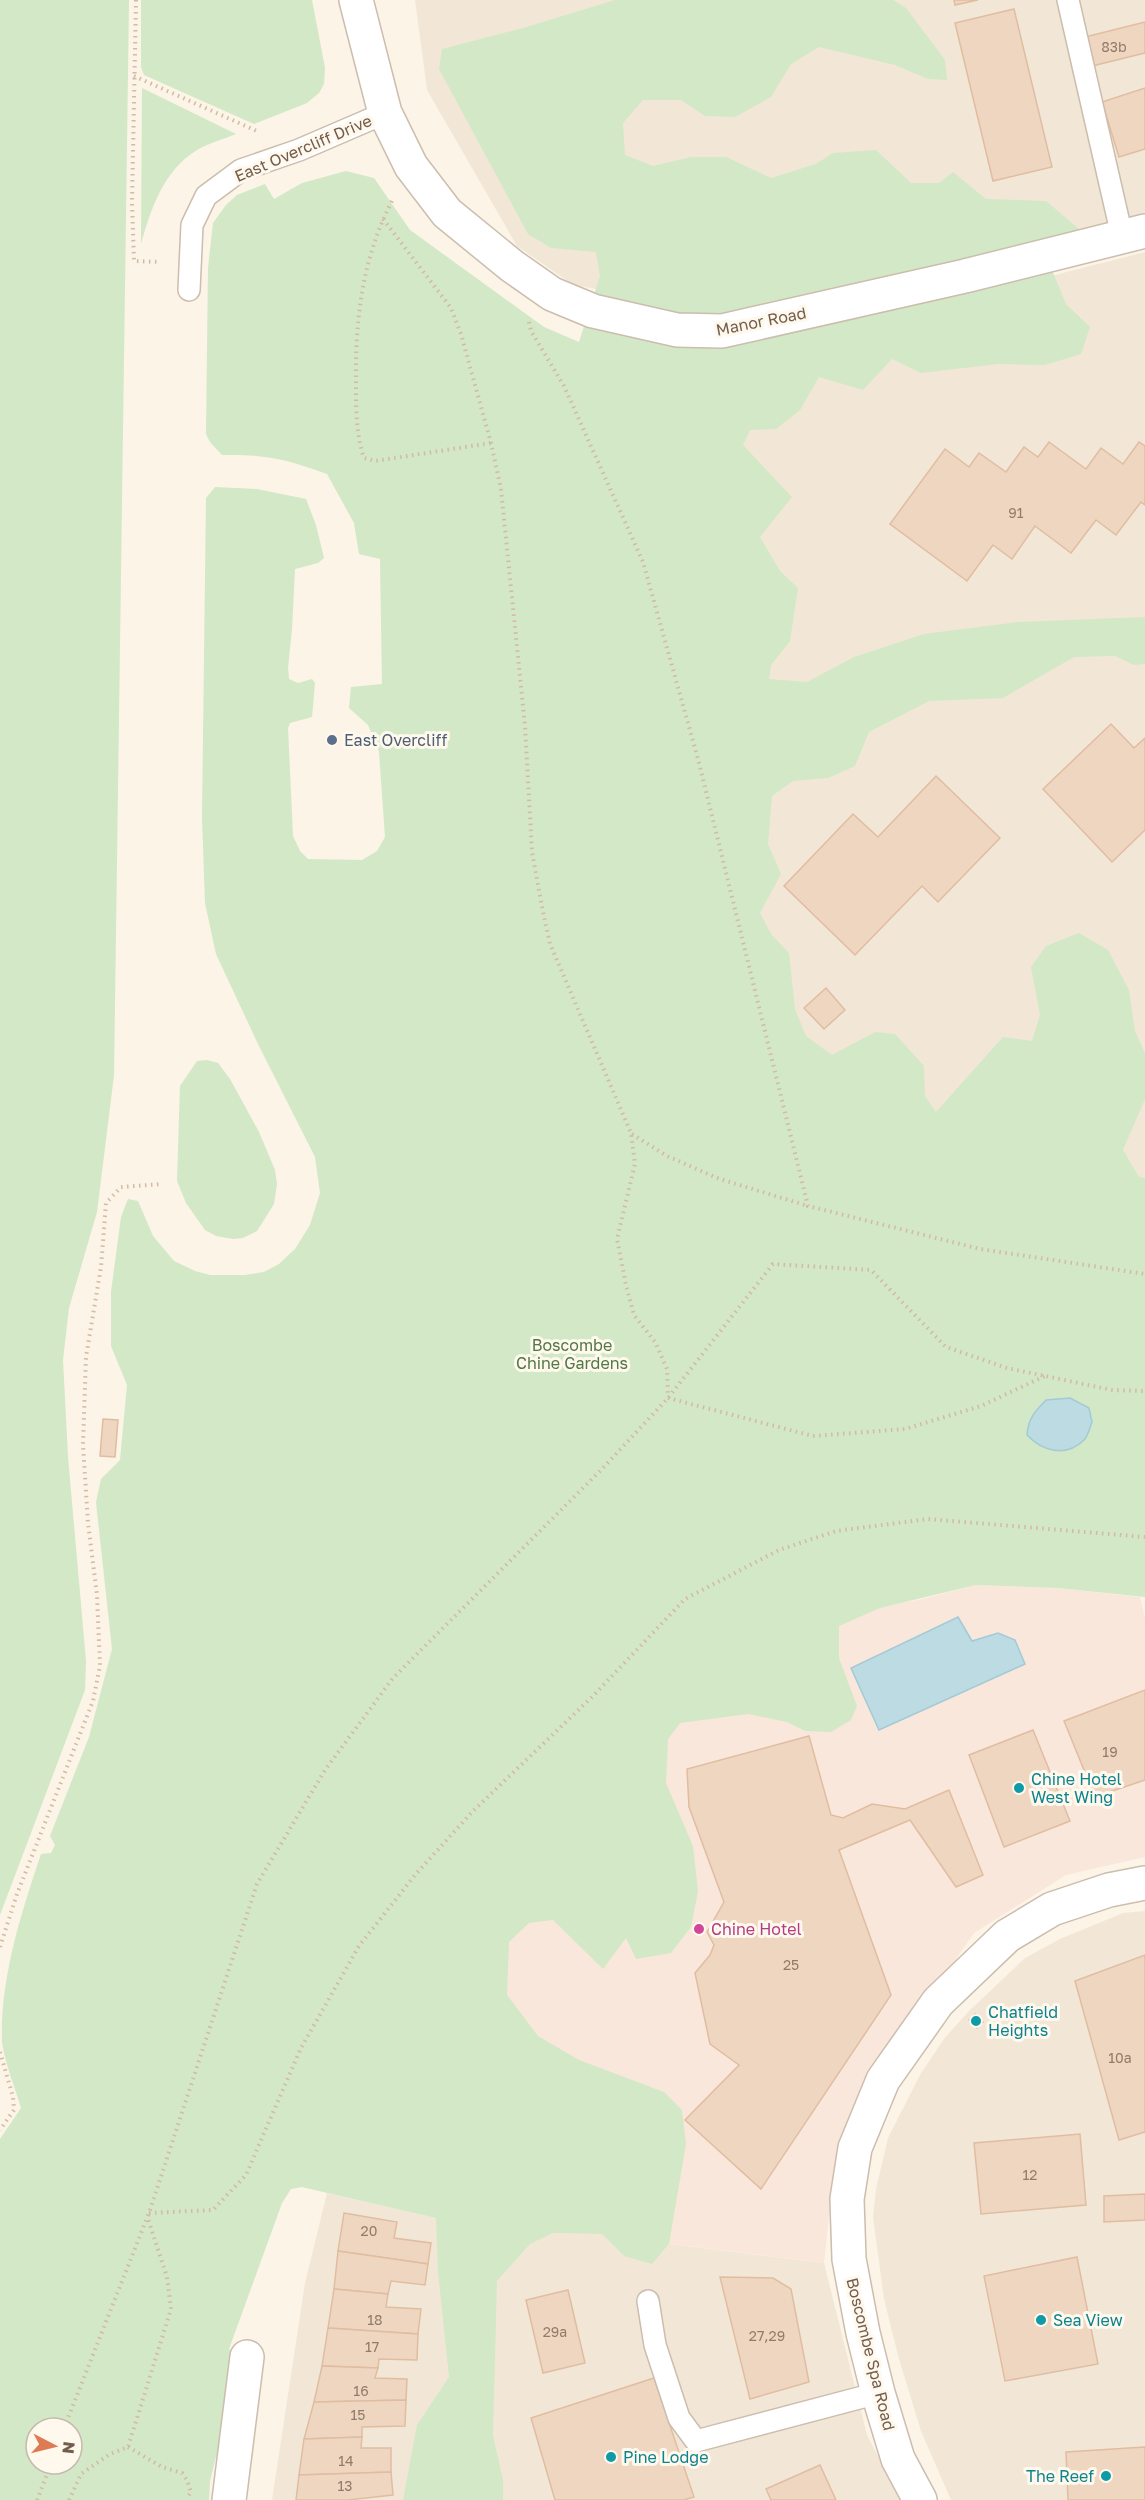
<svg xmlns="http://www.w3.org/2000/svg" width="1145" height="2500" font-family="'Golos Text',sans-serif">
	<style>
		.residential { fill: #f2e7d6 }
		.commercial { fill: #fae7db }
		.green { fill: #d2e8c6; fill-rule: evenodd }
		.water { fill: #bcdbe3; stroke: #a3cad5; stroke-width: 1.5 }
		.building { fill: #efd6c0; stroke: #e0bda1; stroke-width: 1.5 }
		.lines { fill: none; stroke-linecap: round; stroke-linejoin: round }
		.lane-casing { stroke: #ccbdae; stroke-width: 24 }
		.street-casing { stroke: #ccbdae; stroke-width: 36 }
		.path { stroke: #d4b9a3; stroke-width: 4; stroke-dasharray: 1.5 4.5; stroke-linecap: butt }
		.lane { stroke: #fff; stroke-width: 21 }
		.street { stroke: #fff; stroke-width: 33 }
		.service-dot { fill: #5c6f8a; stroke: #fef8ed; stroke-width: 2 }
		.culture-dot { fill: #0f9aa8; stroke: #fef8ed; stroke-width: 2 }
		.hotel-dot { fill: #d1479c; stroke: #fef8ed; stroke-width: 2 }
		.labels { text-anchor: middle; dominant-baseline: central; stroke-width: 6; stroke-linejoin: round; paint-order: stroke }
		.number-label { font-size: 14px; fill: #927b6a }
		.street-label { font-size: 16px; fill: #735d4d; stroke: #fef8ed }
		.service-label { font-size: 16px; fill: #4e5e75; stroke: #fef8ed; text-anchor: start }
		.park-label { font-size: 16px; fill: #517845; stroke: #fef8ed }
		.culture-label { font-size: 16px; fill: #0d838f; stroke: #fef8ed; text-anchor: start }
		.hotel-label { font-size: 16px; fill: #b23c85; stroke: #fef8ed; text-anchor: start }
	</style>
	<rect width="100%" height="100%" fill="#fbf4e7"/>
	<g class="residential">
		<path d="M 415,0 L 1145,0 L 1145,214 L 966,257 L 661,303 L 572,284 L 517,246 L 427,90 Z"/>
		<path d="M 1145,252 L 1145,1264 L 814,1189 L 708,736 L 731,358 Z"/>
		<path d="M 1145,1911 L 1145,2500 L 951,2500 L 921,2431 L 899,2359 L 884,2299 L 873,2217 L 876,2189 L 888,2138 L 921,2073 L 944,2039 L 968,2012 L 1025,1958 L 1060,1939 L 1123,1913 Z"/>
		<path d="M 327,2193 L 436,2218 L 497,2281 L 530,2244 L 553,2233 L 602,2234 L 624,2256 L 669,2244 L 824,2263 L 867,2435 L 901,2500 L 272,2500 L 305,2283 Z"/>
	</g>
	<path class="commercial" d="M 976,1585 L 1058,1588 L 1140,1597 L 1145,1618 L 1145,1857 L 1066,1875 L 974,1933 L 892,2052 L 833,2178 L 824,2263 L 670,2244 L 652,2264 L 624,2256 L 602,2234 L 553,2233 L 530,2244 L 497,2281 L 436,2218 L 302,2187 L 291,2189 L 685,1643 L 923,1599 Z"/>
	<g class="green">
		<path d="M 0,0 L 129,0 L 114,1075 L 97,1212 L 69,1308 L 63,1360 L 68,1457 L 86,1661 L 85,1690 L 0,1915 Z"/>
		<path d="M 141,0 L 312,0 L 325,68 L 324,84 L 319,93 L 307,103 L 254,124 L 144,75 L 141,67 Z"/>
		<path d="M 615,0 L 893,0 L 906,8 L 945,60 L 947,80 L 928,79 L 895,65 L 819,47 L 791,64 L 771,97 L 735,117 L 705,116 L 681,100 L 643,100 L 623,123 L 625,155 L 653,166 L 691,157 L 726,157 L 771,178 L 816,164 L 833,153 L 876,150 L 911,183 L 939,183 L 953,172 L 986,199 L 1046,201 L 1079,229 L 1071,259 L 1052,270 L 1066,304 L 1090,327 L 1081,354 L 1045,365 L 998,364 L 921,373 L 892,359 L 863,390 L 819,377 L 800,410 L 776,429 L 750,430 L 743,445 L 792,497 L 760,537 L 780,571 L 798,588 L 790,641 L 771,665 L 769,679 L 807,682 L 854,657 L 924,634 L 1018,622 L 1145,617 L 1145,664 L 1134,665 L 1115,656 L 1074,657 L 1003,698 L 929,701 L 869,732 L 855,766 L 828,778 L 793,781 L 772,796 L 768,844 L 781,874 L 760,913 L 771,934 L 789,953 L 795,1009 L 806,1036 L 832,1055 L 875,1032 L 895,1034 L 924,1066 L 925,1096 L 936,1112 L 1003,1037 L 1032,1041 L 1040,1015 L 1031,967 L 1046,946 L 1079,933 L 1108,950 L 1129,990 L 1135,1031 L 1145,1053 L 1145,1099 L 1123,1150 L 1139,1177 L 1145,1178 L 1145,1597 L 1058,1588 L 976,1585 L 880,1608 L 839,1626 L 839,1658 L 857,1706 L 851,1720 L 831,1732 L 805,1731 L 787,1722 L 748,1714 L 680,1723 L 668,1739 L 666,1783 L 693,1846 L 698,1891 L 691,1927 L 671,1953 L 636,1959 L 626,1938 L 603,1969 L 553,1920 L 529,1923 L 509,1942 L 507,1995 L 538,2036 L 579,2060 L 664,2092 L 682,2110 L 686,2144 L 669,2244 L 652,2264 L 624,2256 L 602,2234 L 553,2233 L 530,2244 L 497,2281 L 493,2436 L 503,2480 L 503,2500 L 403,2500 L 417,2425 L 449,2377 L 438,2272 L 436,2218 L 302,2187 L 291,2189 L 282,2203 L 229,2349 L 240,2360 L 210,2481 L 209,2500 L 0,2500 L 0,2139 L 21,2108 C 15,2087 5,2064 2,2042 C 0,1978 21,1914 41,1854 L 51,1853 L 55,1845 L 50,1836 L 89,1737 L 112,1649 L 96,1502 L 101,1479 L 120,1460 L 127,1385 L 111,1346 L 111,1292 L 121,1217 L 128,1199 L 138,1201 L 153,1236 L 174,1261 L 195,1271 L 210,1275 L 245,1275 L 264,1272 L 279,1264 L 295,1249 L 310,1225 L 320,1193 L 315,1157 L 258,1044 L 216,954 L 205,903 L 202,818 L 206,498 L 215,487 L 257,489 L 306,499 L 316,525 L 324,558 L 318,563 L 295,569 L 292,629 L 288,668 L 289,679 L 298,683 L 312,679 L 315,683 L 312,717 L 290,723 L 288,728 L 293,836 L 300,851 L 308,859 L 362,860 L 377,851 L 385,837 L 379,752 L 368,725 L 349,708 L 351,687 L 382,684 L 380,559 L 359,554 L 354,523 L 327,474 C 286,459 265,454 222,455 L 210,442 L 206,434 L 208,268 L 213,223 L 226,205 L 237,195 L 265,184 L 274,199 L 302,183 L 346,171 L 374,178 L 410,230 L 544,327 L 579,342 L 600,276 L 596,252 L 551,248 L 528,234 L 439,69 L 442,49 L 523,28 ZM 36,2428 L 72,2428 L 72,2464 L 36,2464 Z"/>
		<path d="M 142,88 L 236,134 C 224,139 209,143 197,150 C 164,170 151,208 141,244 Z"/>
		<path d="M 207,1060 L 218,1063 L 230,1079 L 259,1132 L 275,1170 L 277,1184 L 274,1204 L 257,1231 L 243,1238 L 233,1239 L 216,1236 L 205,1230 L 186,1203 L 177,1181 L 180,1086 L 197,1061 Z"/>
	</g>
	<g class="water">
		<path d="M 1070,1398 L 1089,1408 L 1092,1422 C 1090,1427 1088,1436 1084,1440 C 1066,1458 1042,1451 1027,1435 C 1028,1419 1035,1411 1046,1400 Z"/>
		<path d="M 958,1617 L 972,1641 L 998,1633 L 1015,1640 L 1025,1664 L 879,1730 L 851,1668 Z"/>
	</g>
	<g class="building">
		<path d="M 954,0 L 978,0 L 955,5 Z"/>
		<path d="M 1014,9 L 1052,167 L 993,181 L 955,23 Z"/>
		<path d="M 1145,22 L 1145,53 L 1088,67 L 1081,38 Z"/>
		<path d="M 1145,88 L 1145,149 L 1119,157 L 1102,102 Z"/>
		<path d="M 1049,442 L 1086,469 L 1101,448 L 1123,464 L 1139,442 L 1145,446 L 1145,505 L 1141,502 L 1116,535 L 1096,520 L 1071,553 L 1035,526 L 1012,559 L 993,545 L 967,581 L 890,524 L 945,449 L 969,467 L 979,453 L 1006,472 L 1024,447 L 1038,457 Z"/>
		<path d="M 1111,724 L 1134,748 L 1145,738 L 1145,830 L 1112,862 L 1043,789 Z"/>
		<path d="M 936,776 L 1000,838 L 938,902 L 922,886 L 855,955 L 784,886 L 853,814 L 878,837 Z"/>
		<path d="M 826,988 L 845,1010 L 824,1029 L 804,1008 Z"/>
		<path d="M 103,1419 L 118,1420 L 115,1457 L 100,1456 Z"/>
		<path d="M 1145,1690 L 1145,1780 L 1095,1797 L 1064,1721 Z"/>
		<path d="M 1033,1730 L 1070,1821 L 1004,1847 L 969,1755 Z"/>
		<path d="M 809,1736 L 831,1815 L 843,1818 L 872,1804 L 905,1809 L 949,1790 L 983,1875 L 956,1887 L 910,1820 L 839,1850 L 891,1995 L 761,2189 L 685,2120 L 739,2065 L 710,2044 L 695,1973 L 710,1955 L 714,1945 L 707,1932 L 724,1902 L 689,1807 L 687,1769 Z"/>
		<path d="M 1145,1955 L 1145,2132 L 1119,2140 L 1075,1981 Z"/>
		<path d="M 975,2014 L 983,2022 L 977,2028 L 969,2020 Z"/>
		<path d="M 1080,2134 L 1086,2205 L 981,2214 L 974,2143 Z"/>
		<path d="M 1145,2194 L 1145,2220 L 1104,2222 L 1104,2196 Z"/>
		<path d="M 344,2213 L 397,2222 L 394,2238 L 431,2243 L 428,2264 L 338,2251 Z"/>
		<path d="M 338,2251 L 428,2264 L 425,2285 L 391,2281 L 388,2294 L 334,2289 Z"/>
		<path d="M 1077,2257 L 1098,2364 L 1005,2381 L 984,2276 Z"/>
		<path d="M 720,2277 L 773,2278 L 791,2289 L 809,2382 L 750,2399 Z"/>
		<path d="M 334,2289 L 388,2294 L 386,2307 L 421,2309 L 418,2334 L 328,2328 Z"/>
		<path d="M 568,2290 L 585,2363 L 543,2373 L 526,2300 Z"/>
		<path d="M 328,2328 L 418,2334 L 417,2360 L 379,2359 L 378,2368 L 322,2366 Z"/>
		<path d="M 322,2366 L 378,2368 L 375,2378 L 407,2379 L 406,2400 L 314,2402 Z"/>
		<path d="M 654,2378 L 694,2497 L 684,2500 L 555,2500 L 531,2418 Z"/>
		<path d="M 406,2400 L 405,2426 L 362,2427 L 362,2437 L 304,2439 L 314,2402 Z"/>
		<path d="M 362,2437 L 361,2448 L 391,2448 L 391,2472 L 299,2475 L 304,2439 Z"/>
		<path d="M 1145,2447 L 1145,2500 L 1068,2500 L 1066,2452 Z"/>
		<path d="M 820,2465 L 836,2500 L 771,2500 L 766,2489 Z"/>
		<path d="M 391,2472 L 393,2495 L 348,2500 L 296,2500 L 299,2475 Z"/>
	</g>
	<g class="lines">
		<g class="lane-casing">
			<g id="lane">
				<path d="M 1068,0 L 1122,236"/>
				<path d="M 189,290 L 192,225 L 206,196 L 241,170 L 299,150 L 385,113"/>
				<path d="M 648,2301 L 655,2345 L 679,2418 L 696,2441 L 878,2393"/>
			</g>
		</g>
		<g class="street-casing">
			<g id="street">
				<path d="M 356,0 L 385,113 L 411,166 L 447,213 L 512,266 L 552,294 L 593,311 L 677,330 L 722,331 L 965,276 L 1145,231"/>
				<path d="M 229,2500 L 247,2357"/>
				<path d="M 920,2500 L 898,2459 L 878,2393 L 863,2333 L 849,2259 L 847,2199 L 855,2148 L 883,2080 L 938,2002 L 1007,1936 L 1052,1909 L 1109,1890 L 1145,1883"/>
			</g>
		</g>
		<g class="path">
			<path d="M 136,0 L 132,202 L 134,261 L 160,262"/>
			<path d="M 134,76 L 259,132"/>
			<path d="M 392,201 C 362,259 355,320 356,385 C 356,410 356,434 364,458 L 375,461 L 491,443"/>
			<path d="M 383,219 L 451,308 L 461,334 L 491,443 L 501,489 L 525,726 L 532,852 L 543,912 L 550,944 L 631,1133 L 635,1164 L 617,1239 L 626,1285 L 634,1315 L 655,1342 L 667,1369 L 668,1397"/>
			<path d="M 529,322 L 531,331 L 564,386 L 643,562 L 698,759 L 808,1206 L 980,1249 L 1145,1274"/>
			<path d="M 632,1134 L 667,1156 L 717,1178 L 808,1206"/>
			<path d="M 668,1398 L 813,1436 L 905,1429 L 981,1406 L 1045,1376"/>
			<path d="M 0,1947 L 17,1894 L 93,1701 L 100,1666 L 97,1595 L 88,1523 L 83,1445 L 86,1357 L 101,1267 L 106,1203 L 121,1187 L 162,1184"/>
			<path d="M 0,2052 L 13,2097 L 14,2110 L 0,2130"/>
			<path d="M 149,2213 L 213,2210 L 246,2175 L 301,2048 L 359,1946 L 415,1875 L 472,1812 L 593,1696 L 685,1599 L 779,1550 L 836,1531 L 928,1519 L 1145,1537"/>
			<path d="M 64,2428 L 149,2213 L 257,1884 L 325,1770 L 393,1678 L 603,1468 L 668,1398 L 773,1264 L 871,1270 L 946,1347 L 1007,1368 L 1112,1390 L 1145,1391"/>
			<path d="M 128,2447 L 162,2467 L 182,2473 L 187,2480 L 191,2492 L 187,2498"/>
			<path d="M 37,2500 L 51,2464"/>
			<path d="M 69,2500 L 81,2474 L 110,2454 L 128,2447 L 171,2309 L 167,2277 L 148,2219"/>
		</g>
		<use href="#lane" class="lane"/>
		<use href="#street" class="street"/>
	</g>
	<circle class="service-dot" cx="332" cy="740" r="6"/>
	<g class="culture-dot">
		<circle cx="1019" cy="1788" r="6"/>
		<circle cx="976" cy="2021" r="6"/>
		<circle cx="1041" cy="2320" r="6"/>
		<circle cx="611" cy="2457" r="6"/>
		<circle cx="1106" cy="2476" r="6"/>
	</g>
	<circle class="hotel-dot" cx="699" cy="1929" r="6"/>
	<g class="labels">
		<g class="number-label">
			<text x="1114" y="46">83b</text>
			<text x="1016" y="512">91</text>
			<text x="1110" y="1751">19</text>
			<text x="791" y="1964">25</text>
			<text x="1120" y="2057">10a</text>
			<text x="1030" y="2174">12</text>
			<text x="369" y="2230">20</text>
			<text x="375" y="2319">18</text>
			<text x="555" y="2331">29a</text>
			<text x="767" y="2335">27,29</text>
			<text x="372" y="2346">17</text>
			<text x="361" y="2390">16</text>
			<text x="358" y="2414">15</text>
			<text x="346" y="2460">14</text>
			<text x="345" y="2485">13</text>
		</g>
		<g class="street-label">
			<text transform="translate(303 148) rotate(-23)">East Overcliff Drive</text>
			<text transform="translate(761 321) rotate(-11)">Manor Road</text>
			<text transform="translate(871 2354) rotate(76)">Boscombe Spa Road</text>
		</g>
		<g class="service-label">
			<text x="344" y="740">East Overcliff</text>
		</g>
		<g class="park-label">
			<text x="572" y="1345">Boscombe<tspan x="572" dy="18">Chine Gardens</tspan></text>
		</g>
		<g class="culture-label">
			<text x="1031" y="1779">Chine Hotel<tspan x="1031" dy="18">West Wing</tspan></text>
			<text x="988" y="2012">Chatfield<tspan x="988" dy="18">Heights</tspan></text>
			<text x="1053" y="2320">Sea View</text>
			<text x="623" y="2457">Pine Lodge</text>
			<text x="1094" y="2476" text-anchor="end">The Reef</text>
		</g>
		<g class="hotel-label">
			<text x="711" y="1929">Chine Hotel</text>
		</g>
	</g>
	<g transform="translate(54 2446) rotate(97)"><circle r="28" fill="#fef8ed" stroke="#c6baad" stroke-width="1.5"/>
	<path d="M0-4.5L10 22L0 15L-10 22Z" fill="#dd7b54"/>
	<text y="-9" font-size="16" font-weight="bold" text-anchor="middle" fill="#735d4d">N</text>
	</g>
</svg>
